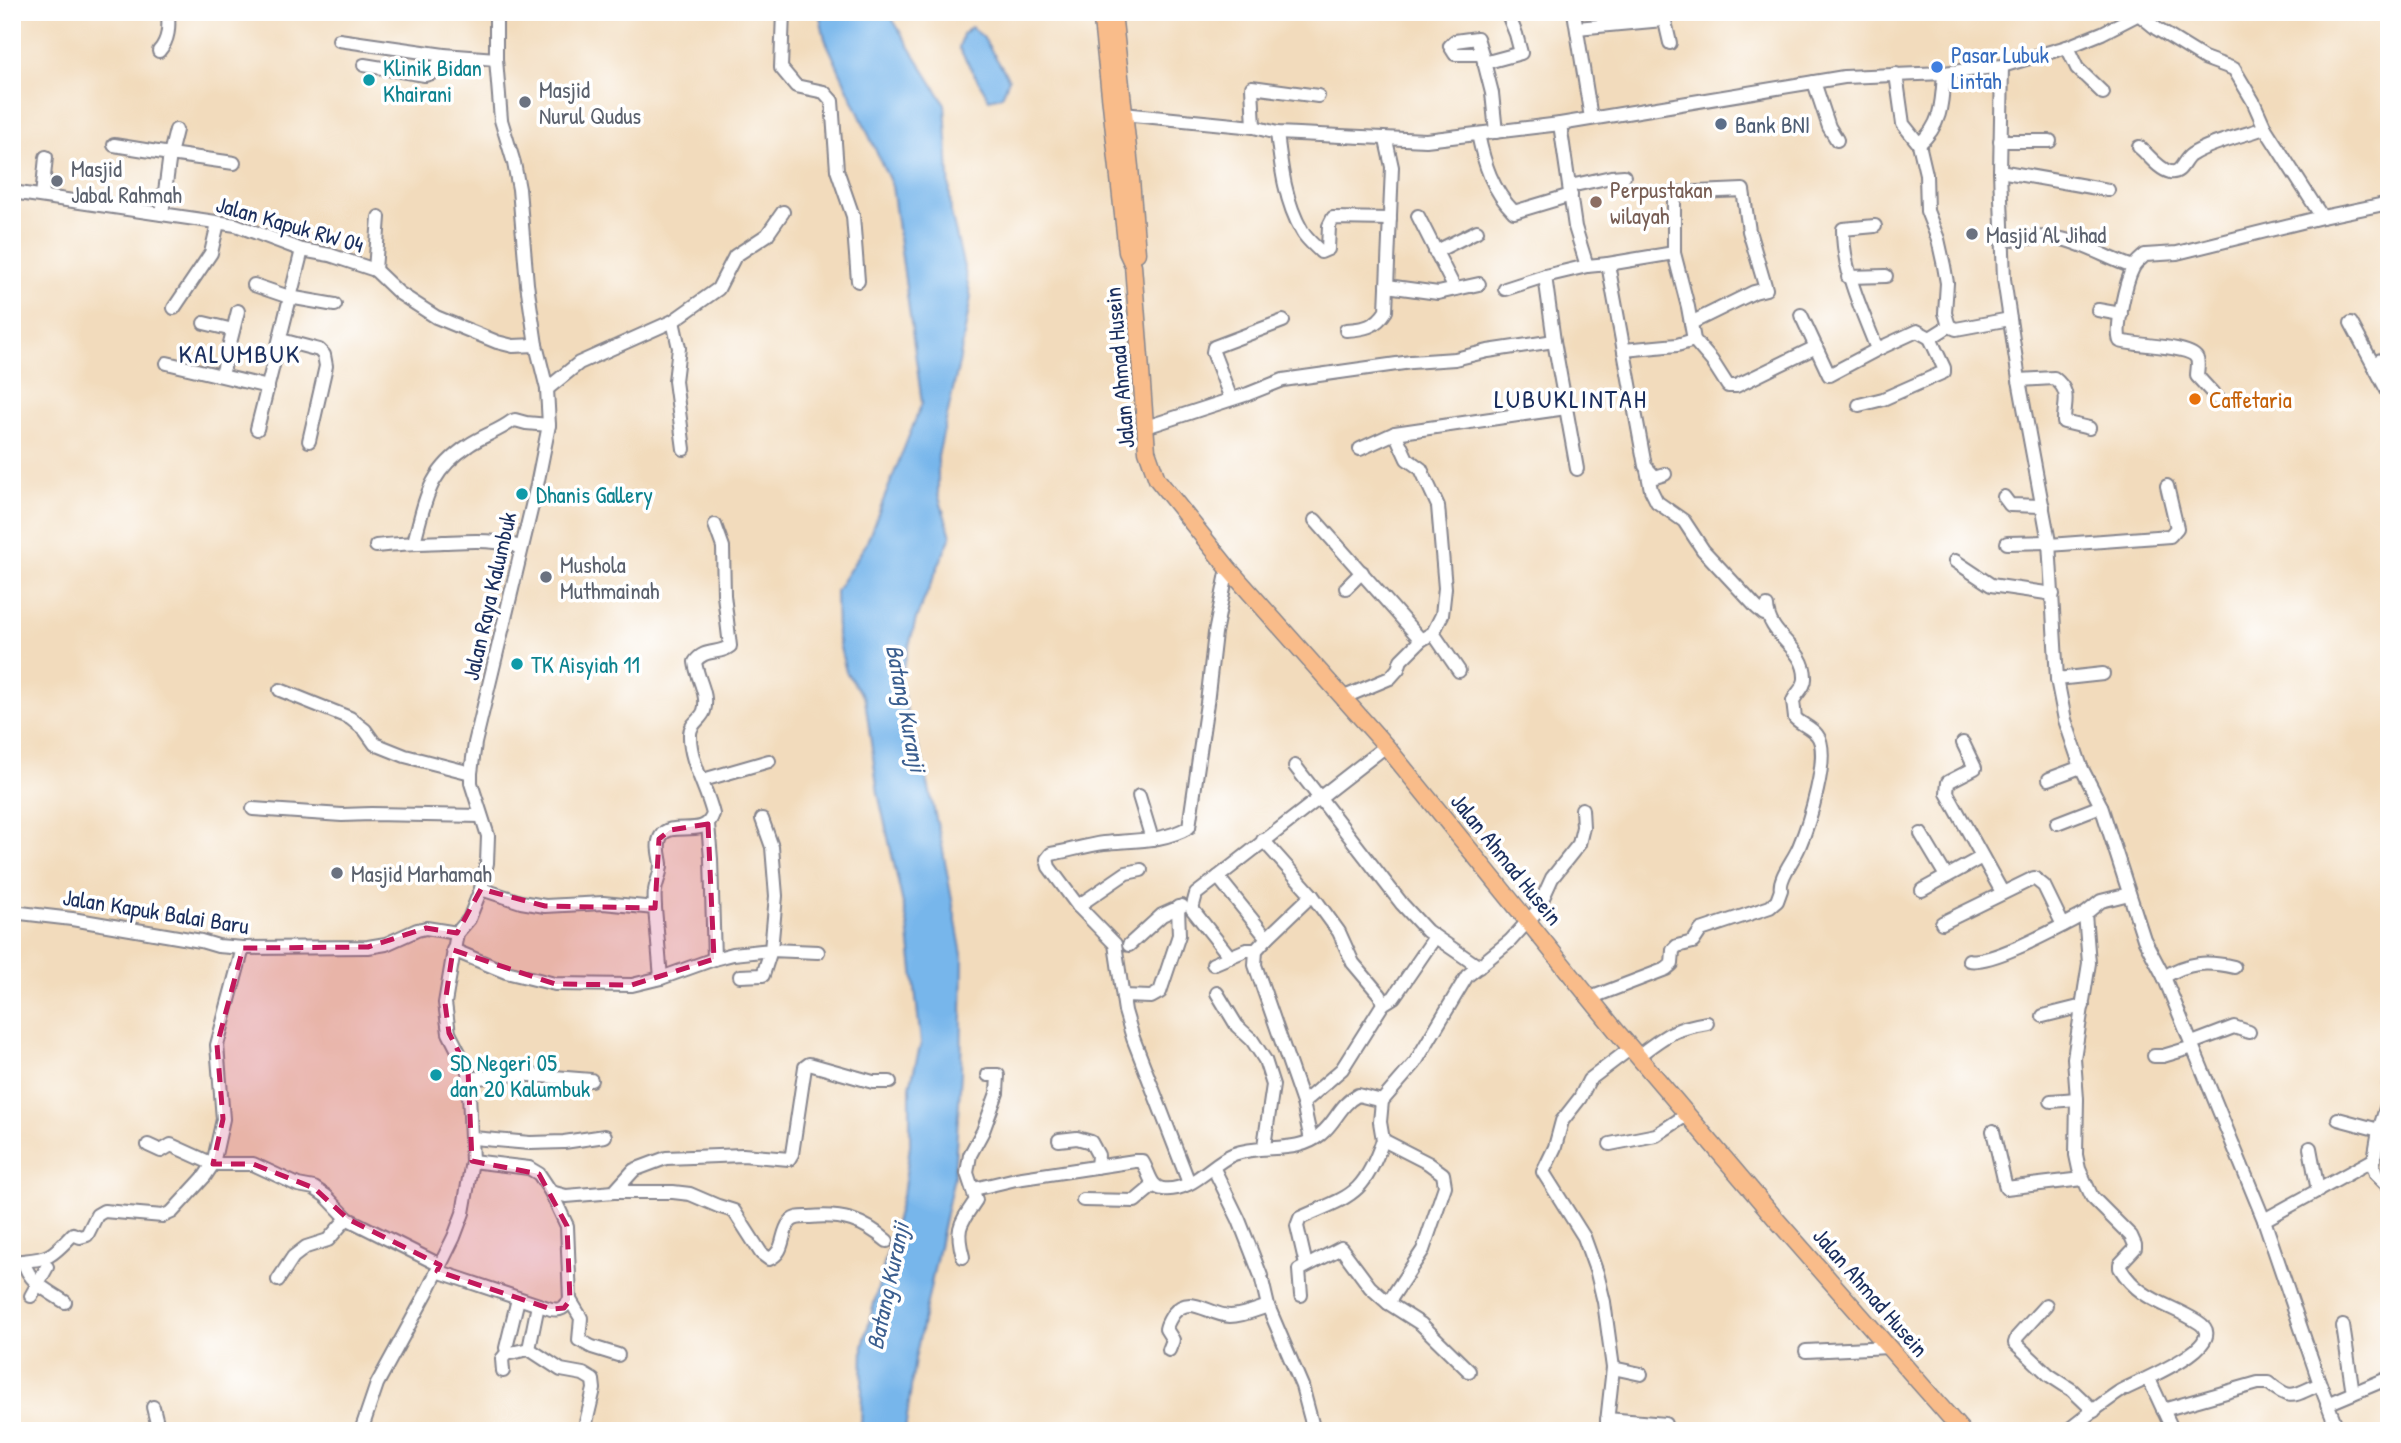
<svg xmlns="http://www.w3.org/2000/svg" width="2401" height="1443" font-family="'Patrick Hand',sans-serif">
	<style>
		.water { fill: #77b6eb; stroke: #4972a4; stroke-width: 2 }
		.lines { fill: none; stroke-linecap: round; stroke-linejoin: round }
		.minor-casing { stroke: #86858d; stroke-width: 16 }
		.major-casing { stroke: #86858d; stroke-width: 19 }
		.minor { stroke: #fff; stroke-width: 12 }
		.major { stroke: #f9bc8a; stroke-width: 16 }
		.marked { fill: #c2185b; fill-opacity: 0.2; stroke: #c2185b; stroke-width: 5; stroke-dasharray: 14 9; stroke-linejoin: round }
		.shop-dot { fill: #3f7fe0; stroke: #fff; stroke-width: 2.5 }
		.culture-dot { fill: #0f9aa8; stroke: #fff; stroke-width: 2.5 }
		.worship-dot { fill: #6b7280; stroke: #fff; stroke-width: 2.5 }
		.service-dot { fill: #5c6f8a; stroke: #fff; stroke-width: 2.5 }
		.education-dot { fill: #8d6e63; stroke: #fff; stroke-width: 2.5 }
		.food-dot { fill: #e8710a; stroke: #fff; stroke-width: 2.5 }
		.labels { text-anchor: middle; dominant-baseline: central; stroke-width: 7; stroke-linejoin: round; paint-order: stroke }
		.shop-label { font-size: 23px; fill: #366cbe; stroke: #fff; text-anchor: start }
		.culture-label { font-size: 23px; fill: #0d838f; stroke: #fff; text-anchor: start }
		.worship-label { font-size: 23px; fill: #5b616d; stroke: #fff; text-anchor: start }
		.service-label { font-size: 23px; fill: #4e5e75; stroke: #fff; text-anchor: start }
		.education-label { font-size: 23px; fill: #785e54; stroke: #fff; text-anchor: start }
		.street-label { font-size: 23px; fill: #1b2f5e; stroke: #fff }
		.food-label { font-size: 23px; fill: #c56008; stroke: #fff; text-anchor: start }
		.water-label { font-size: 24px; font-style: italic; fill: #3b5e8f; stroke: #fff }
		.quarter-label { font-size: 26px; letter-spacing: 2px; fill: #1b2f5e; stroke: #fff }
	</style>
	<rect width="100%" height="100%" fill="#fff"/>
	<filter id="ink" filterUnits="userSpaceOnUse"><feTurbulence type="fractalNoise" baseFrequency=".0143" numOctaves="2"/><feDisplacementMap in="SourceGraphic" scale="14" xChannelSelector="R" yChannelSelector="G"/><feConvolveMatrix kernelMatrix="1 2 1 2 8 2 1 2 1" color-interpolation-filters="sRGB"/></filter>
	<filter id="wash" filterUnits="userSpaceOnUse"><feTurbulence type="fractalNoise" baseFrequency=".00686" numOctaves="4" result="noise"/><feDisplacementMap in="SourceGraphic" scale="28" xChannelSelector="R" yChannelSelector="G"/><feGaussianBlur stdDeviation="1.57" result="paint"/><feColorMatrix in="noise" values="0 0 0 0 0 0 0 0 0 0 0 0 0 0 0 0 0 1.4 0 .05"/><feComposite in="paint" operator="in"/></filter>
	<g filter="url(#wash)">
		<rect width="100%" height="100%" fill="#f2dbbc"/>
		<g class="water">
			<path d="M 819,12 L 888,12 L 945,104 L 951,213 L 971,297 L 959,363 L 938,456 L 938,494 L 951,536 L 916,619 L 900,680 L 908,717 L 923,762 L 942,845 L 963,960 L 961,1073 L 954,1176 L 915,1359 L 905,1431 L 861,1431 L 863,1346 L 904,1188 L 910,1146 L 910,1086 L 921,1043 L 908,926 L 878,793 L 865,699 L 846,672 L 837,635 L 836,591 L 866,544 L 922,403 L 892,186 L 825,39 Z"/>
			<path d="M 971,27 L 983,37 L 1009,79 L 1002,96 L 989,99 L 959,48 L 963,34 Z"/>
		</g>
	</g>
	<g filter="url(#ink)">
		<g class="lines">
			<g class="minor-casing">
				<g id="minor">
					<path d="M 783,12 L 781,68 L 796,86 L 824,92 L 832,101 L 837,170 L 853,216 L 858,281"/>
					<path d="M 1574,12 L 1591,118"/>
					<path d="M 2136,12 L 2157,29 L 2204,58 L 2234,69 L 2253,101 L 2265,128 L 2322,217"/>
					<path d="M 1663,13 L 1670,43"/>
					<path d="M 1577,28 L 1663,20"/>
					<path d="M 339,40 L 444,55 L 496,59"/>
					<path d="M 2067,47 L 2077,68 L 2103,93"/>
					<path d="M 159,51 C 169,40 169,27 168,12"/>
					<path d="M 1482,54 L 1477,38 L 1455,41 L 1450,46 L 1455,54 L 1482,54 L 1492,93 L 1496,132"/>
					<path d="M 1484,63 L 1521,53 L 1516,34 L 1507,12"/>
					<path d="M 364,65 L 425,75 L 432,73 L 444,55"/>
					<path d="M 2002,66 L 2000,171 L 2004,279 L 2019,380 L 2049,542 L 2057,679 L 2065,720 L 2081,767 L 2101,806 L 2144,939 L 2164,977 L 2264,1220 L 2320,1384 L 2338,1431"/>
					<path d="M 1896,74 L 1903,124 L 1919,144 C 1942,125 1942,102 1944,73"/>
					<path d="M 1814,82 L 1829,127 L 1837,140"/>
					<path d="M 1123,114 L 1254,127 L 1277,133 L 1426,140 L 1560,124 L 1844,77 L 1944,73 L 2002,66 L 2067,47 L 2102,33 L 2143,12"/>
					<path d="M 1560,124 L 1575,227 L 1587,266"/>
					<path d="M 1254,127 L 1252,87 L 1318,96"/>
					<path d="M 1277,133 C 1281,166 1285,202 1302,231 C 1306,239 1315,246 1321,252 L 1328,249 L 1329,226 L 1333,218 L 1390,219"/>
					<path d="M 1478,134 C 1484,163 1492,190 1514,212 L 1571,195"/>
					<path d="M 2000,141 L 2050,141"/>
					<path d="M 1919,144 L 1926,174 L 1927,211 L 1938,239 L 1944,266 L 1947,283 L 1945,313 L 1949,326"/>
					<path d="M 114,145 L 170,154 L 176,130"/>
					<path d="M 2139,147 C 2148,154 2158,169 2170,172 C 2182,174 2183,160 2191,155 C 2209,143 2244,135 2265,128"/>
					<path d="M 2000,171 L 2108,190"/>
					<path d="M 1570,186 L 1611,177 L 1624,176"/>
					<path d="M 12,192 L 236,225 L 302,250 L 330,255 L 375,270 L 399,293 L 436,317 L 497,342 L 513,346 L 536,345"/>
					<path d="M 42,196 L 46,157"/>
					<path d="M 162,214 L 170,154 L 234,163"/>
					<path d="M 1418,216 L 1455,289"/>
					<path d="M 1875,226 L 1843,229 C 1843,271 1860,306 1875,344 L 1880,348 L 1917,331 L 1930,338"/>
					<path d="M 2001,241 C 2020,239 2043,235 2062,239 C 2087,245 2109,259 2133,267"/>
					<path d="M 1435,252 L 1477,231"/>
					<path d="M 1674,253 L 1674,193 L 1743,190 L 1749,231 L 1766,289 L 1754,292 L 1691,323"/>
					<path d="M 1608,264 L 1674,253 L 1688,307 L 1694,340 L 1712,361 L 1728,386 L 1736,386 L 1816,347"/>
					<path d="M 375,270 L 379,217"/>
					<path d="M 1848,277 L 1886,276"/>
					<path d="M 254,285 L 289,297 L 335,305"/>
					<path d="M 1387,286 L 1438,293 L 1479,284"/>
					<path d="M 1505,289 L 1545,276"/>
					<path d="M 174,308 L 211,253 L 218,223"/>
					<path d="M 2098,310 L 2121,314"/>
					<path d="M 1801,315 L 1829,375 L 1880,348"/>
					<path d="M 673,321 L 679,348 L 675,381 L 684,449"/>
					<path d="M 204,323 L 233,330"/>
					<path d="M 2351,323 L 2389,394"/>
					<path d="M 1346,330 C 1364,329 1376,327 1386,311 L 1392,167 L 1386,140"/>
					<path d="M 281,340 L 319,350 L 324,355 L 326,366 L 309,441"/>
					<path d="M 1624,350 L 1677,345 L 1694,340"/>
					<path d="M 167,363 L 268,387"/>
					<path d="M 2373,363 L 2389,357"/>
					<path d="M 222,375 L 238,311"/>
					<path d="M 2019,380 L 2054,378 C 2072,392 2064,402 2064,422 L 2089,428"/>
					<path d="M 547,389 L 579,363 L 673,321 L 718,289 L 735,256 L 767,235 L 783,212"/>
					<path d="M 1231,399 L 1213,352 L 1214,347 L 1283,321"/>
					<path d="M 2220,401 L 2197,376 C 2197,371 2199,363 2197,359 C 2192,345 2134,346 2120,341 C 2115,328 2126,281 2133,268 C 2135,263 2141,259 2145,255 L 2177,253 L 2322,217 L 2389,203"/>
					<path d="M 1859,405 L 1883,399 L 1944,372 L 1944,368 L 1930,338 L 1949,326 L 1956,329 L 2010,319"/>
					<path d="M 1146,427 L 1248,394 L 1283,380 L 1411,362 L 1455,359 L 1488,351 L 1554,341"/>
					<path d="M 257,429 L 302,250"/>
					<path d="M 1360,449 L 1395,433 L 1566,408"/>
					<path d="M 1577,469 L 1554,341 L 1545,276 L 1587,266 L 1608,264 L 1645,466 L 1655,477 L 1665,474"/>
					<path d="M 1647,470 L 1651,490 L 1657,502 L 1684,521 L 1703,550 L 1757,608 L 1764,614 L 1768,614"/>
					<path d="M 2004,497 L 2010,505 L 2043,506"/>
					<path d="M 1315,520 L 1421,640"/>
					<path d="M 414,542 C 426,498 428,472 469,445 C 482,436 499,431 512,421 L 515,420 L 526,423 L 549,425"/>
					<path d="M 2007,543 L 2049,542"/>
					<path d="M 2049,545 L 2170,536 L 2177,528 L 2167,486"/>
					<path d="M 376,546 C 399,543 421,543 443,542 C 471,541 494,539 521,547"/>
					<path d="M 1955,561 L 1991,585 L 2053,594"/>
					<path d="M 1346,588 L 1362,572"/>
					<path d="M 1433,633 L 1459,671"/>
					<path d="M 2057,679 L 2103,674"/>
					<path d="M 280,690 L 350,718 L 365,730 L 375,744 L 405,756 L 471,773"/>
					<path d="M 1342,698 L 1390,678 L 1398,669 L 1401,660 L 1421,640 L 1433,633 L 1442,615 L 1445,588 L 1438,506 L 1421,469 L 1407,459 L 1395,433"/>
					<path d="M 1963,743 L 1975,768 L 1948,782 L 1947,793 L 2002,892"/>
					<path d="M 1295,766 L 1402,904 L 1427,931 L 1479,967"/>
					<path d="M 2049,779 L 2081,767"/>
					<path d="M 703,780 L 769,761"/>
					<path d="M 1139,796 L 1152,839"/>
					<path d="M 253,809 L 342,815 L 371,814 L 481,816"/>
					<path d="M 2057,823 L 2101,806"/>
					<path d="M 708,824 L 711,859 L 714,959"/>
					<path d="M 1921,834 L 1946,876"/>
					<path d="M 1263,840 L 1312,895 L 1339,932 L 1353,963 L 1380,995 L 1383,1004 L 1342,1069 L 1303,1103 L 1311,1140"/>
					<path d="M 1218,877 L 1196,894 L 1192,909 L 1230,957"/>
					<path d="M 481,889 L 521,902 L 545,906 L 603,903 L 655,908 L 661,978"/>
					<path d="M 1922,890 L 1982,857"/>
					<path d="M 1078,906 L 1126,873 L 1141,870"/>
					<path d="M 655,908 C 655,903 654,896 655,891 C 656,882 661,874 661,864 C 660,855 656,845 661,836 C 671,819 705,840 713,814 C 707,788 689,761 690,734 C 690,723 701,720 704,711 C 709,694 697,679 695,662 C 704,648 719,655 730,646 L 724,595 L 723,547 L 715,525"/>
					<path d="M 12,912 L 72,919 L 201,941 L 218,946 L 243,948 L 368,947 L 386,944 L 417,930 L 426,928 L 457,933"/>
					<path d="M 1942,923 L 2034,878 L 2044,886 L 2063,925"/>
					<path d="M 1267,938 L 1312,895"/>
					<path d="M 1129,945 L 1162,915 L 1182,906"/>
					<path d="M 453,950 L 506,972 L 555,984 L 632,985 L 661,978 L 714,959 L 733,954 L 771,950 L 776,896 L 772,847 L 762,819"/>
					<path d="M 1969,960 C 1992,965 2061,926 2085,914"/>
					<path d="M 1213,964 L 1246,950 L 1256,950"/>
					<path d="M 740,976 L 763,975 L 771,950 L 818,952"/>
					<path d="M 2164,977 C 2188,962 2207,961 2234,967"/>
					<path d="M 1217,993 L 1237,1026 L 1252,1040 L 1265,1060 L 1273,1085 L 1264,1146"/>
					<path d="M 1123,996 L 1151,997 L 1160,992 L 1179,935 L 1178,907"/>
					<path d="M 1590,998 L 1666,969 L 1672,964 L 1673,950 L 1677,946 L 1693,942 L 1701,930 L 1770,907 L 1777,901 L 1781,890 C 1778,878 1794,860 1799,847 C 1808,826 1832,753 1817,735 C 1811,727 1802,725 1795,718 L 1793,701 C 1796,693 1806,687 1805,677 C 1805,647 1768,637 1767,606"/>
					<path d="M 1383,1004 L 1394,997 L 1435,937"/>
					<path d="M 2043,1016 L 2083,1006"/>
					<path d="M 2192,1043 L 2234,1027 L 2249,1032"/>
					<path d="M 1638,1056 C 1666,1035 1672,1029 1707,1023"/>
					<path d="M 2154,1056 L 2163,1056 L 2193,1047"/>
					<path d="M 468,1079 L 517,1074 L 591,1080"/>
					<path d="M 2051,1101 L 2077,1099"/>
					<path d="M 1303,1103 L 1255,965 L 1256,950 L 1267,938 L 1218,877 L 1386,746"/>
					<path d="M 2338,1119 L 2379,1130"/>
					<path d="M 1993,1131 L 2006,1188 L 2083,1179"/>
					<path d="M 473,1138 L 530,1143 L 564,1142 L 605,1136"/>
					<path d="M 1059,1140 L 1077,1138 L 1091,1142 L 1098,1155 L 1097,1167"/>
					<path d="M 1610,1144 L 1656,1135 L 1688,1114"/>
					<path d="M 148,1145 L 161,1151 L 171,1145 L 213,1164 L 253,1164 L 298,1185 L 314,1188 L 326,1196 L 348,1219 L 440,1265"/>
					<path d="M 2310,1148 L 2318,1191"/>
					<path d="M 472,1161 L 529,1168 L 539,1174 L 551,1192 L 566,1196 L 614,1192 L 673,1192 L 690,1194 L 718,1206 L 734,1211 L 761,1253 L 769,1259 C 786,1252 780,1234 790,1222 C 795,1216 803,1217 810,1217 C 842,1214 863,1220 887,1241"/>
					<path d="M 1214,1169 L 1239,1220 L 1261,1276 L 1268,1306 L 1302,1386 L 1314,1431"/>
					<path d="M 1189,1183 L 1133,1038 L 1125,1011 L 1115,944 L 1078,906 L 1049,867 L 1047,859 L 1051,854 C 1068,851 1088,845 1104,843 C 1132,840 1164,842 1189,827 L 1207,703 L 1215,633 L 1228,568"/>
					<path d="M 2387,1185 L 2376,1174 L 2373,1165 L 2379,1130 L 2388,1102 L 2389,1082"/>
					<path d="M 974,1189 L 1016,1179 L 1135,1161 L 1142,1161 C 1149,1171 1150,1188 1163,1189 C 1193,1192 1211,1163 1234,1154 C 1263,1143 1296,1155 1321,1134 C 1336,1122 1340,1104 1358,1095 L 1382,1101"/>
					<path d="M 614,1192 L 634,1170 L 666,1158 L 743,1155 L 789,1159 L 792,1154 L 805,1067 L 809,1064 L 873,1082 L 890,1082"/>
					<path d="M 1083,1200 L 1135,1201 L 1154,1185"/>
					<path d="M 2264,1220 L 2373,1160"/>
					<path d="M 963,1257 C 955,1228 960,1224 976,1200 L 967,1173 L 970,1155 L 983,1131 L 997,1093 L 998,1075 L 988,1075"/>
					<path d="M 24,1261 C 27,1281 48,1291 65,1302"/>
					<path d="M 12,1262 C 47,1258 47,1262 73,1234 L 80,1237 L 87,1235 L 97,1215 L 104,1211 L 163,1216 L 172,1212 L 205,1176 L 213,1164 L 223,1119 L 217,1045 L 243,948"/>
					<path d="M 1306,1265 L 1297,1226 L 1300,1218 C 1351,1195 1363,1197 1383,1140"/>
					<path d="M 437,1271 L 551,1309 C 561,1311 564,1308 570,1300 L 567,1226 L 551,1192"/>
					<path d="M 278,1280 L 293,1257 L 306,1247 L 328,1240 L 347,1218"/>
					<path d="M 1301,1295 L 1299,1270 L 1341,1248 L 1370,1287 L 1388,1303 L 1421,1324 L 1469,1371"/>
					<path d="M 31,1296 L 47,1267"/>
					<path d="M 570,1300 L 581,1318 L 579,1340 L 592,1347 L 618,1355"/>
					<path d="M 1388,1303 L 1423,1250 L 1445,1186 L 1443,1174 L 1428,1163 L 1383,1140 L 1380,1122 L 1382,1101 L 1415,1063 L 1467,976 L 1510,941 L 1537,911 L 1552,878 L 1579,844 L 1583,827 L 1582,809"/>
					<path d="M 2046,1305 L 2017,1337 L 2015,1343 L 2049,1375 L 2072,1390 L 2094,1411"/>
					<path d="M 2343,1326 L 2353,1393"/>
					<path d="M 506,1348 L 518,1299"/>
					<path d="M 529,1349 L 538,1305"/>
					<path d="M 1169,1350 L 1173,1340 L 1166,1329 C 1167,1323 1170,1319 1173,1314 C 1190,1293 1208,1315 1230,1316 C 1242,1316 1256,1310 1268,1306"/>
					<path d="M 1806,1351 L 1889,1347"/>
					<path d="M 1613,1368 L 1641,1374"/>
					<path d="M 503,1371 L 502,1359 L 506,1354 L 529,1349 L 561,1370 L 583,1374 L 593,1380 L 594,1389 L 584,1431"/>
					<path d="M 2149,1379 L 2173,1431"/>
					<path d="M 2327,1404 L 2389,1378"/>
					<path d="M 153,1407 L 159,1431"/>
					<path d="M 2163,1410 L 2258,1383 L 2269,1383 C 2292,1402 2293,1395 2320,1384"/>
					<path d="M 1607,1419 L 1665,1424"/>
					<path d="M 361,1431 L 377,1384 L 426,1294 L 454,1237 L 463,1213 L 472,1161 L 468,1070 L 449,1033 L 445,1003 L 457,933 L 469,919 L 481,889 L 487,863 L 488,836 L 471,783 L 471,773 L 475,743 L 537,485 L 549,425 L 547,389 L 536,345 L 527,284 L 519,189 L 514,163 L 501,120 L 496,59 L 496,12"/>
					<path d="M 1606,1431 L 1613,1368 L 1604,1302 L 1597,1273 L 1584,1237 L 1543,1172 L 1555,1147 L 1562,1121 L 1580,1098 L 1589,1080 L 1631,1048"/>
					<path d="M 2067,1431 C 2084,1418 2101,1404 2119,1392 C 2131,1384 2236,1345 2198,1322 C 2168,1303 2140,1301 2120,1268 L 2120,1264 L 2135,1248 L 2135,1245 L 2131,1236 L 2092,1197 L 2079,1169 L 2076,1155 L 2077,1099 L 2074,1058 L 2089,963 L 2085,914 L 2101,901 L 2129,894"/>
				</g>
			</g>
			<g class="major-casing">
				<g id="major">
					<path d="M 1101,12 L 1127,252 L 1133,265 L 1147,451 L 1157,479 L 1228,568 L 1386,746 L 1618,1033 L 1775,1218 L 1962,1431"/>
					<path d="M 1113,12 L 1130,167 L 1137,253"/>
				</g>
			</g>
			<use href="#minor" class="minor"/>
			<use href="#major" class="major"/>
		</g>
	</g>
	<path class="marked" d="M 708,824 L 714,959 L 632,985 L 555,984 L 453,950 L 445,1003 L 449,1033 L 468,1070 L 472,1161 L 539,1174 L 567,1226 L 570,1300 L 564,1308 L 551,1309 L 437,1271 L 440,1265 L 348,1219 L 314,1188 L 253,1164 L 213,1164 L 223,1119 L 217,1045 L 243,948 L 368,947 L 426,928 L 457,933 L 481,889 L 545,906 L 655,908 L 659,839 L 670,830 Z"/>
	<circle class="shop-dot" cx="1937" cy="67" r="7"/>
	<g class="culture-dot">
		<circle cx="369" cy="80" r="7"/>
		<circle cx="522" cy="494" r="7"/>
		<circle cx="517" cy="664" r="7"/>
		<circle cx="436" cy="1075" r="7"/>
	</g>
	<g class="worship-dot">
		<circle cx="525" cy="102" r="7"/>
		<circle cx="57" cy="181" r="7"/>
		<circle cx="1972" cy="234" r="7"/>
		<circle cx="546" cy="577" r="7"/>
		<circle cx="337" cy="873" r="7"/>
	</g>
	<circle class="service-dot" cx="1721" cy="124" r="7"/>
	<circle class="education-dot" cx="1596" cy="202" r="7"/>
	<circle class="food-dot" cx="2195" cy="399" r="7"/>
	<g class="labels">
		<g class="shop-label">
			<text x="1951" y="54">Pasar Lubuk<tspan x="1951" dy="26">Lintah</tspan></text>
		</g>
		<g class="culture-label">
			<text x="383" y="67">Klinik Bidan<tspan x="383" dy="26">Khairani</tspan></text>
			<text x="536" y="494">Dhanis Gallery</text>
			<text x="531" y="664">TK Aisyiah 11</text>
			<text x="450" y="1062">SD Negeri 05<tspan x="450" dy="26">dan 20 Kalumbuk</tspan></text>
		</g>
		<g class="worship-label">
			<text x="539" y="89">Masjid<tspan x="539" dy="26">Nurul Qudus</tspan></text>
			<text x="71" y="168">Masjid<tspan x="71" dy="26">Jabal Rahmah</tspan></text>
			<text x="1986" y="234">Masjid Al Jihad</text>
			<text x="560" y="564">Mushola<tspan x="560" dy="26">Muthmainah</tspan></text>
			<text x="351" y="873">Masjid Marhamah</text>
		</g>
		<g class="service-label">
			<text x="1735" y="124">Bank BNI</text>
		</g>
		<g class="education-label">
			<text x="1610" y="189">Perpustakan<tspan x="1610" dy="26">wilayah</tspan></text>
		</g>
		<g class="street-label">
			<text transform="translate(290 224) rotate(16)">Jalan Kapuk RW 04</text>
			<text transform="translate(1119 368) rotate(-95)">Jalan Ahmad Husein</text>
			<text transform="translate(489 596) rotate(-77)">Jalan Raya Kalumbuk</text>
			<text transform="translate(1507 859) rotate(51)">Jalan Ahmad Husein</text>
			<text transform="translate(156 911) rotate(9)">Jalan Kapuk Balai Baru</text>
			<text transform="translate(1871 1292) rotate(49)">Jalan Ahmad Husein</text>
		</g>
		<g class="food-label">
			<text x="2209" y="399">Caffetaria</text>
		</g>
		<g class="water-label">
			<text transform="translate(907 708) rotate(79)">Batang Kuranji</text>
			<text transform="translate(887 1286) rotate(-78)">Batang Kuranji</text>
		</g>
		<g class="quarter-label">
			<text x="240" y="353">KALUMBUK</text>
			<text x="1571" y="398">LUBUKLINTAH</text>
		</g>
	</g>
	<rect width="2401" height="1443" fill="none" stroke="#fff" stroke-width="42"/>
</svg>
